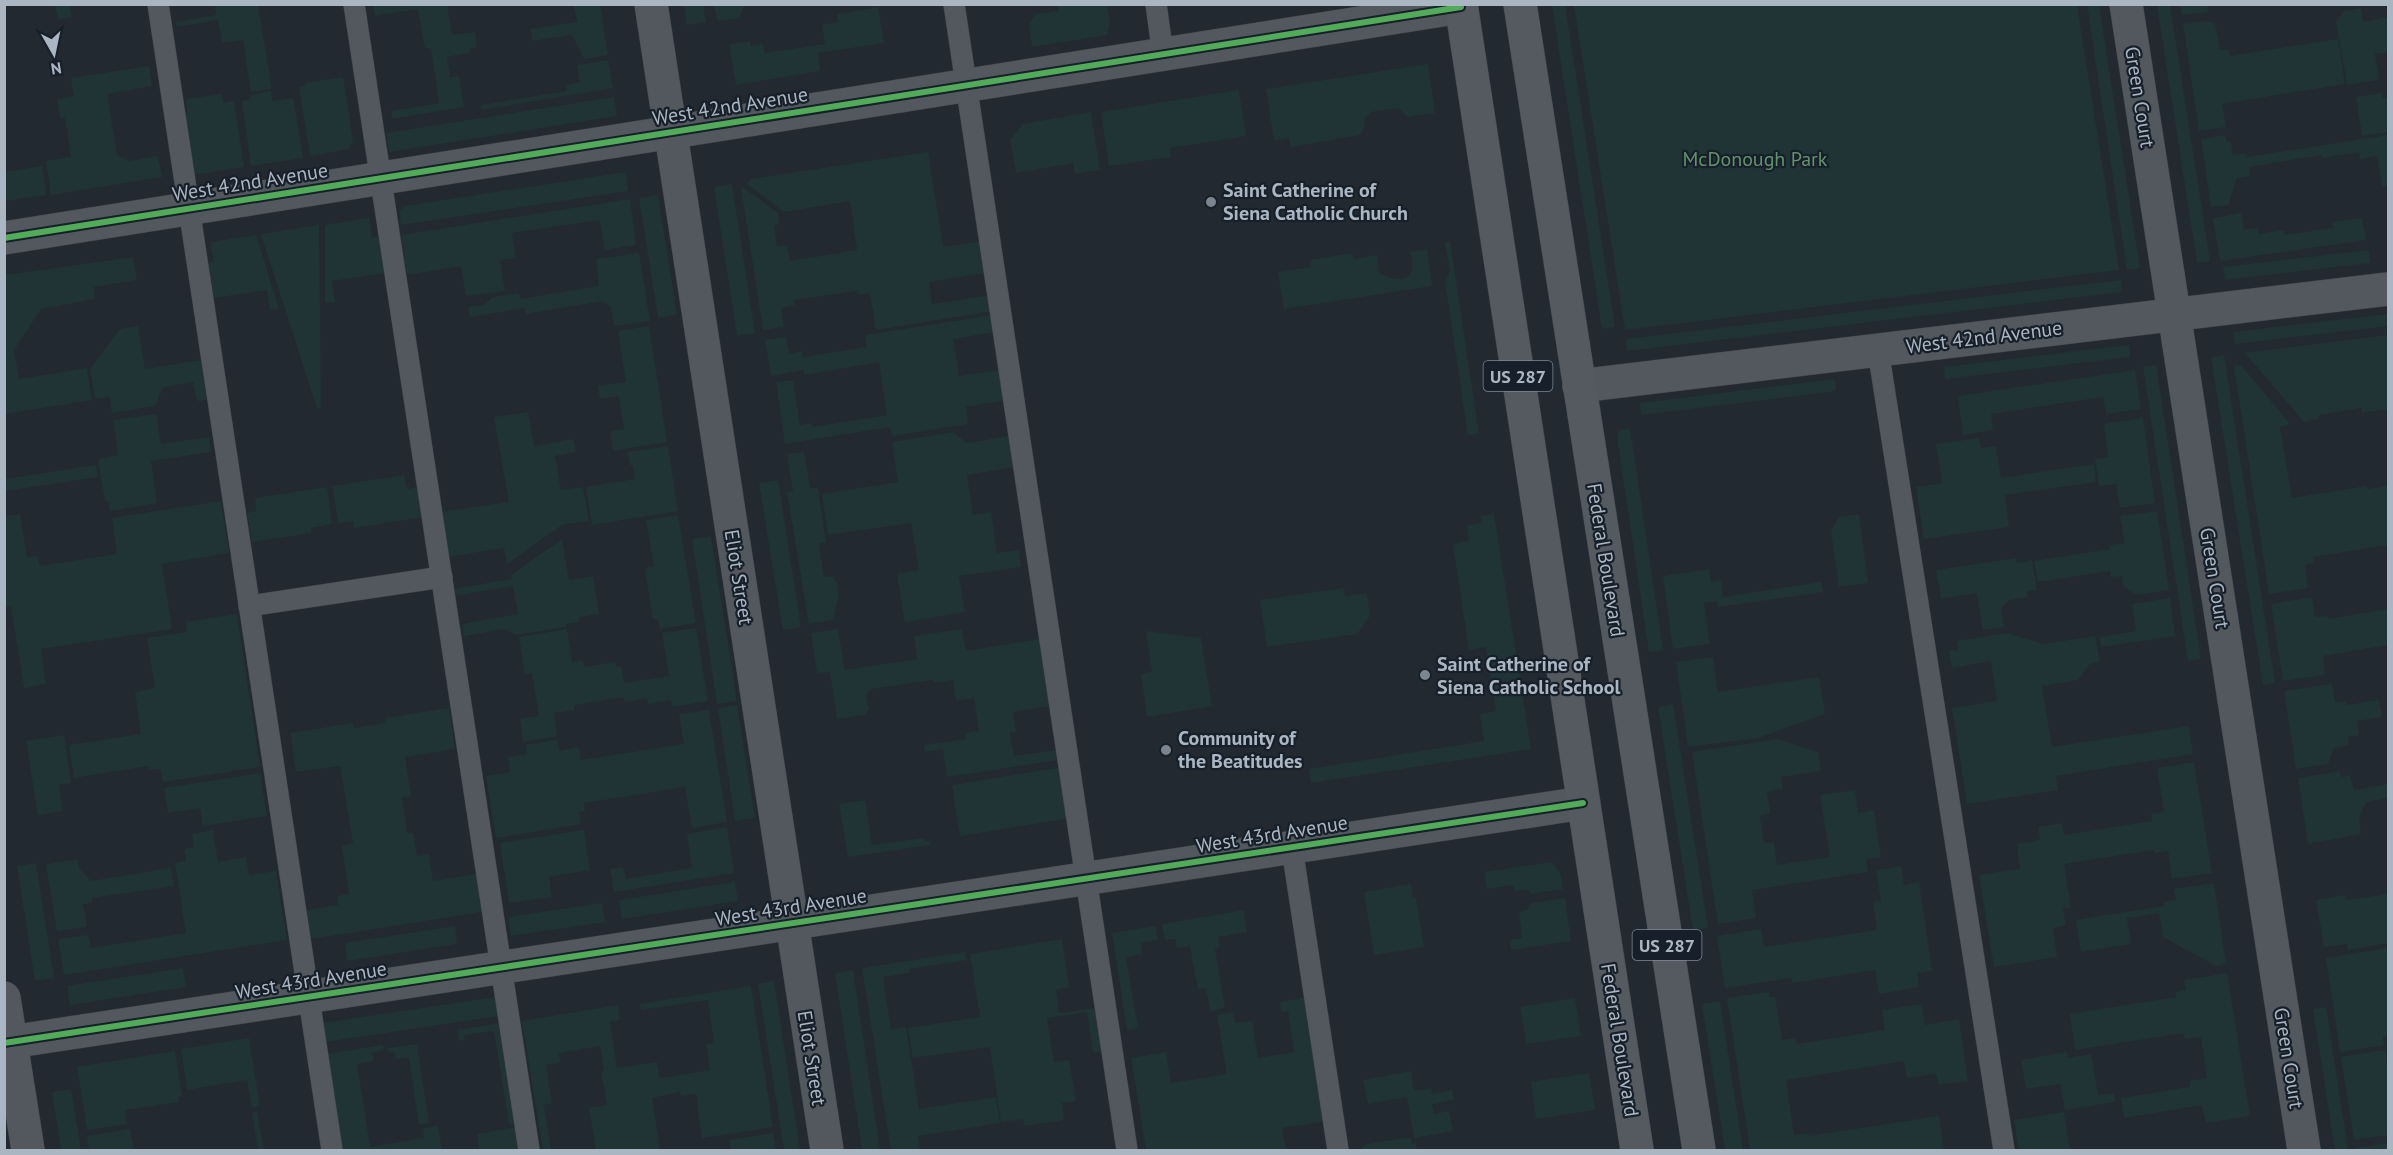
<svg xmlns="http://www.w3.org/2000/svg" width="2393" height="1155" font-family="'PT Sans',sans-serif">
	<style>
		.green { fill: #203335 }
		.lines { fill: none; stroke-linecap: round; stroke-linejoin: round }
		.lane-casing { stroke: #3f4349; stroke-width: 22 }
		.street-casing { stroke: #3f4349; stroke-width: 34 }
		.primary-casing { stroke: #40464d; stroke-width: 34 }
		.lane { stroke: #52585e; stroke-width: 21 }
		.street { stroke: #52585e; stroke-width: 33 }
		.primary { stroke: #555a61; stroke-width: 33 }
		.cycleway-casing { stroke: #17202a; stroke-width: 10 }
		.cycleway { stroke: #51ab58; stroke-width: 6 }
		.poi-dot { fill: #7b8590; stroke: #17202a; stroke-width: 2 }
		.labels { text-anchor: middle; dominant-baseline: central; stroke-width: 4.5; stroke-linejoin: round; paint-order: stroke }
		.shield { fill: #17202a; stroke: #7f8995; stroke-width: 1.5 }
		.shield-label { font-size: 18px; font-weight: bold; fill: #abb6c3 }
		.street-label { font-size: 20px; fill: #abb6c3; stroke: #17202a }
		.park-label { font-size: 20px; fill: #63936b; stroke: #17202a }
		.poi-label { font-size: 20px; font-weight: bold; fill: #abb6c3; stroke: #17202a; text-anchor: start }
	</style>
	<rect width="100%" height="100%" fill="#232930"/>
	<g class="green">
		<path d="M 55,5 L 70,5 L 72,17 L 58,19 Z"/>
		<path d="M 215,5 L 258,5 L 272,89 L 251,92 L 243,40 L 222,43 L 218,20 L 176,27 L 175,22 L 216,15 Z"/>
		<path d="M 373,5 L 447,5 L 452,35 L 475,32 L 477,47 L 470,49 L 471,52 L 447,57 L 450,77 L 459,76 L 464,107 L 392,119 L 391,111 L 439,103 L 431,48 L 425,48 L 418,9 L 375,16 Z"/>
		<path d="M 574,5 L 600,5 L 608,55 L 584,59 L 572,35 L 532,41 L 530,29 L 577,22 Z"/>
		<path d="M 684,5 L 703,5 L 706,22 L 687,25 Z"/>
		<path d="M 714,5 L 714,4 L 752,5 L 744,6 L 739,18 L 717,21 Z"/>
		<path d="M 1058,5 L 1107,5 L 1110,23 L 1107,35 L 1032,47 L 1029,24 L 1036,14 L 1059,11 Z"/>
		<path d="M 1552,5 L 1565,5 L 1615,327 L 1602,329 Z"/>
		<path d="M 1574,5 L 2077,5 L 2119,270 L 1625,330 Z"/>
		<path d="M 2087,5 L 2099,5 L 2140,268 L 2127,270 Z"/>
		<path d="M 2157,5 L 2170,5 L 2210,261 L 2197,263 Z"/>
		<path d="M 2180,5 L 2207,5 L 2208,12 L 2182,15 Z"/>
		<path d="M 878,7 L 884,43 L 818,53 L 820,71 L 736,85 L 729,44 L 750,41 L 751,46 L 763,44 L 765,53 L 825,44 L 822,25 L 838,22 L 837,14 Z"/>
		<path d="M 2361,8 L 2363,22 L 2388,17 L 2388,52 L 2375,54 L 2379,80 L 2347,85 L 2336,21 L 2344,11 Z"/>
		<path d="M 2206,21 L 2215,23 L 2220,50 L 2228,49 L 2230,56 L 2338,39 L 2345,84 L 2222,104 L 2226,127 L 2199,131 L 2183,24 Z"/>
		<path d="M 608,60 L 613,88 L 481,110 L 480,105 L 567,91 L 566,85 L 580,82 L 577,65 Z"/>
		<path d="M 1428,64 L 1435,113 L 1408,117 L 1398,108 L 1371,112 L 1364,120 L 1365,126 L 1360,135 L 1291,147 L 1289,138 L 1274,141 L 1266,89 Z"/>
		<path d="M 149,66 L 152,86 L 107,94 L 117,155 L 129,161 L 158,156 L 162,177 L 51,195 L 46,161 L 71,157 L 65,118 L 60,118 L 57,99 L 74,96 L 71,78 Z"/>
		<path d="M 343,77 L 353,141 L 349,149 L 310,156 L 299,87 L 306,85 L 305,83 Z"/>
		<path d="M 1239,90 L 1246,136 L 1170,148 L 1171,157 L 1109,166 L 1101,112 Z"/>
		<path d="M 271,91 L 272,101 L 293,98 L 303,158 L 251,166 L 242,101 L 250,100 L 249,95 Z"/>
		<path d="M 2382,93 L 2383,98 L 2388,97 L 2388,132 L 2362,136 L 2356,97 Z"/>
		<path d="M 222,94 L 223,103 L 234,101 L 244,167 L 192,175 L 183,117 L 187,111 L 186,99 Z"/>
		<path d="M 614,97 L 617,116 L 389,152 L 386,133 Z"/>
		<path d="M 1091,112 L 1100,170 L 1075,174 L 1073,163 L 1016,173 L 1010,140 L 1023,124 Z"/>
		<path d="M 2225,135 L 2227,142 L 2231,142 L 2233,155 L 2246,153 L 2247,157 L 2388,135 L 2388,185 L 2382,186 L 2377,156 L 2360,159 L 2359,152 L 2322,158 L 2321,155 L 2249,167 L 2250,176 L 2237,178 L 2228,205 L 2211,207 L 2201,139 Z"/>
		<path d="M 928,152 L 943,247 L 984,241 L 989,272 L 929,282 L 932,304 L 991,295 L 993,311 L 876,330 L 870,293 L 858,295 L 857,291 L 794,300 L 795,305 L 781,308 L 784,327 L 763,330 L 741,188 L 744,188 L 778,213 L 779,224 L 774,226 L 777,247 L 787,245 L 790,261 L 857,250 L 850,201 L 784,212 L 747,184 L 751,179 Z"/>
		<path d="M 42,166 L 46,195 L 5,201 L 5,172 Z"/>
		<path d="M 626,172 L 628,191 L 401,225 L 399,211 L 405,206 Z"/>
		<path d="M 732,184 L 755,333 L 737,336 L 714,187 Z"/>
		<path d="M 658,195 L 677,315 L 658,318 L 639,198 Z"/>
		<path d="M 630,199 L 636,245 L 605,250 L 600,220 L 512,233 L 516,258 L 500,260 L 505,291 L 466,296 L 461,266 L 407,275 L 401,235 Z"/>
		<path d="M 2241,213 L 2244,229 L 2258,228 L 2259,234 L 2284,230 L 2285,235 L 2333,228 L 2332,222 L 2362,218 L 2366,240 L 2220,261 L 2213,218 Z"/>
		<path d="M 369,218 L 372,237 L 380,236 L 386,273 L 332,281 L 335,302 L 325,303 L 325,225 Z"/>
		<path d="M 319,225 L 321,407 L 317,408 L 261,234 Z"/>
		<path d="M 256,235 L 279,309 L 270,310 L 267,290 L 214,298 L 207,264 L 214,262 L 210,242 Z"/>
		<path d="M 1450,241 L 1479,434 L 1468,435 L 1445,282 L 1450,272 L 1445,242 Z"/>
		<path d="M 1427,249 L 1432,286 L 1284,309 L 1278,272 L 1311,267 L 1310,260 L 1352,253 L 1354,259 L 1377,255 L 1379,272 C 1388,279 1411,285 1412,267 C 1413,262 1411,256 1410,252 Z"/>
		<path d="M 2369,250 L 2370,263 L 2225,280 L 2223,267 Z"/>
		<path d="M 639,253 L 650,321 L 614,326 L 611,307 L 602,301 L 526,314 L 525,308 L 470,317 L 468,307 L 484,305 L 493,297 L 519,293 L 520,299 L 599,286 L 596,259 Z"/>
		<path d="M 133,257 L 137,280 L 94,287 L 95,299 L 41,309 L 14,350 L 19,379 L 87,368 L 92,400 L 5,414 L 5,275 Z"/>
		<path d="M 2121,280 L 2122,292 L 1627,351 L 1626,339 Z"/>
		<path d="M 2388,314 L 2388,326 L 2235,344 L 2233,332 Z"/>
		<path d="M 993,315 L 995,332 L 953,339 L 959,376 L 1001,370 L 1006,400 L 966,407 L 968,424 L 892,436 L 890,427 L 785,444 L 776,382 L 793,380 L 800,425 L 812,423 L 813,427 L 887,415 L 879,362 L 804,375 L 803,370 L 771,376 L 765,340 L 786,337 L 789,354 L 802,351 L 803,357 L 867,347 L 865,335 Z"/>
		<path d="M 138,326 L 145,369 L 201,360 L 207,400 L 197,401 L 193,382 L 163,387 L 155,406 L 112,413 L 110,397 L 95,399 L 90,369 L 120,329 Z"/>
		<path d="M 649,326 L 667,442 L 613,451 L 610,431 L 624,429 L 619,396 L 600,399 L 598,386 L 626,382 L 618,331 Z"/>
		<path d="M 2388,335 L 2388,409 L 2362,413 L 2361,408 L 2319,415 L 2319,419 L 2304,422 L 2245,353 Z"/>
		<path d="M 2129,345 L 2130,357 L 1945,379 L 1944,367 Z"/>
		<path d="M 2224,355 L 2275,683 L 2263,685 L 2211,357 Z"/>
		<path d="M 2156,365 L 2201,659 L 2188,661 L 2143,367 Z"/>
		<path d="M 2241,365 L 2290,424 L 2280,427 L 2292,498 L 2366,486 L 2367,489 L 2388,486 L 2388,545 L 2313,557 L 2314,563 L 2305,565 L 2308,588 L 2269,594 L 2234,366 Z"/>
		<path d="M 2135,370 L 2141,409 L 2106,414 L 2103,397 L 1991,414 L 1993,430 L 1963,435 L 1958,396 Z"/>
		<path d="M 1835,379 L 1836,391 L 1641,415 L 1640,403 Z"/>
		<path d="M 528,412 L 534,446 L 573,439 L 576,452 L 555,456 L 561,490 L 583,487 L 589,521 L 562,525 L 507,564 L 504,548 L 448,557 L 441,512 L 509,502 L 494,417 Z"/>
		<path d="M 156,414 L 161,444 L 209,437 L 211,452 L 151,461 L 157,503 L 110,511 L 108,501 L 105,501 L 98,459 L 118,455 L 113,420 Z"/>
		<path d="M 2143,418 L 2155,503 L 2120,508 L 2116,484 L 2099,486 L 2095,459 L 2108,457 L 2104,424 Z"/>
		<path d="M 1630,428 L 1663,650 L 1649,652 L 1617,437 L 1619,430 Z"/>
		<path d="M 953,432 L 967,443 L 1015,435 L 1020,466 L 967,475 L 973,515 L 991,512 L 997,553 L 1019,550 L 1021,567 L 959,576 L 965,612 L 905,622 L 897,574 L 919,570 L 911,523 L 828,535 L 822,494 L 898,482 L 892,442 Z"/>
		<path d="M 1979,438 L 1981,448 L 1996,446 L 2001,478 L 2094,464 L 2096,482 L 2005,495 L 2009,527 L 1924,539 L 1916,487 L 1942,483 L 1936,444 Z"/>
		<path d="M 668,446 L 678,511 L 592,525 L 586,487 L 635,479 L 633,465 L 630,465 L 627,452 Z"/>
		<path d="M 804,452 L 810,488 L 818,488 L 826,542 L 819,544 L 824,577 L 834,576 L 835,582 L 837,582 L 839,595 L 833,620 L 809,624 L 787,492 L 793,491 L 787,454 Z"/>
		<path d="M 96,465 L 98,477 L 5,491 L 5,479 Z"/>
		<path d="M 404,475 L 407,489 L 419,487 L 423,517 L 354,528 L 353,521 L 338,523 L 332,486 Z"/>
		<path d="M 778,480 L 801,627 L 783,630 L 759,483 Z"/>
		<path d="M 327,487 L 332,524 L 311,528 L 311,533 L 252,542 L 247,513 L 256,511 L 255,498 Z"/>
		<path d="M 221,501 L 229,553 L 162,564 L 172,629 L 41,649 L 46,684 L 24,688 L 11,606 L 6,607 L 5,597 L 5,516 L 20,514 L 27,557 L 38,556 L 40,566 L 117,554 L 112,518 Z"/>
		<path d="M 2157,511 L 2169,590 L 2137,595 L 2124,587 L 2122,576 L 2111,577 L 2110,571 L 2038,582 L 2034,561 L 2110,549 L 2110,545 L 2125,543 L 2120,516 Z"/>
		<path d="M 1494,514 L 1531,749 L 1311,783 L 1309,769 L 1484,741 L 1480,714 L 1496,711 L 1486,647 L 1469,650 L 1453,544 L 1469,541 L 1467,525 L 1482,523 L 1481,516 Z"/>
		<path d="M 1859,514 L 1868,583 L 1839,587 L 1831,531 L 1839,517 Z"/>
		<path d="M 678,515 L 696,623 L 660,629 L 658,619 L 653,619 L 645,568 L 654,566 L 646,520 Z"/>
		<path d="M 711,536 L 737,701 L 717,704 L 692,539 Z"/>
		<path d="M 562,539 L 569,580 L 593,576 L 599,614 L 579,617 L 579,622 L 566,624 L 566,627 L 517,635 L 505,629 L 464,636 L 462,624 L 518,614 L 513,586 L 453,596 L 452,589 L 512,579 L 511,575 Z"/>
		<path d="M 2016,558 L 2017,563 L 2032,560 L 2037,590 L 2027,591 L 2027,597 L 2009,600 L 2001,608 L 2004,627 L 1983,630 L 1977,593 L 1941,599 L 1936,570 Z"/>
		<path d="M 1709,569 L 1711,582 L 1721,580 L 1723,597 L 1821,582 L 1823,592 L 1718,607 L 1717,601 L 1704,603 L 1710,644 L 1673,649 L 1663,576 Z"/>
		<path d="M 1344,588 L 1345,596 L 1367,593 L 1370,616 L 1357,634 L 1267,647 L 1260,600 Z"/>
		<path d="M 2312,597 L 2315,617 L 2327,616 L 2328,619 L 2388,609 L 2388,645 L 2323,656 L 2325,675 L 2283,681 L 2271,604 Z"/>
		<path d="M 2170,598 L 2175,636 L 2101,647 L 2100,637 L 2136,631 L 2132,604 Z"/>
		<path d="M 237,614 L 260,767 L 163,782 L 161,769 L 149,770 L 148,766 L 74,778 L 69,745 L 141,734 L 135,692 L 155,688 L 147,638 L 187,632 L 186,622 Z"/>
		<path d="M 696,628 L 708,701 L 672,707 L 671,700 L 648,704 L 647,698 L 625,702 L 623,697 L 574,705 L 574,710 L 554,713 L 557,736 L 523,742 L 520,719 L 539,716 L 532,673 L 525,674 L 519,637 L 567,629 L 572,662 L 583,660 L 584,667 L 615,662 L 616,667 L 621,666 L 624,683 L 669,676 L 662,633 Z"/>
		<path d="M 838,629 L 845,670 L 917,659 L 914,636 L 962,629 L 966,651 L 1040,639 L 1051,706 L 1013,712 L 1016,732 L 1010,733 L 1014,756 L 1056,750 L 1058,760 L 947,777 L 943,749 L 925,752 L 924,745 L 966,739 L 966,733 L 979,731 L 974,698 L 956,701 L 953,680 L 935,683 L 932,680 L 871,689 L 866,694 L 869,709 L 864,715 L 837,719 L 830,672 L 817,673 L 811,633 Z"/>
		<path d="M 1146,631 L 1201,638 L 1212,706 L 1147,717 L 1141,674 L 1152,672 Z"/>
		<path d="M 2007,633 L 2043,644 L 2095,636 L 2100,662 L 2090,664 L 2078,680 L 2042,686 L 2052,747 L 2189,726 L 2193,754 L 2056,776 L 2058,790 L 1967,804 L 1952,708 L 1997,701 L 1991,661 L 1952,668 L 1949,651 L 1958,650 L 1957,641 Z"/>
		<path d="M 1713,657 L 1718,692 L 1819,677 L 1825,714 L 1758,738 L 1688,747 L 1676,662 Z"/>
		<path d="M 2332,684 L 2335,702 L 2346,701 L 2347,705 L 2379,700 L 2382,717 L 2357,721 L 2359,735 L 2348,737 L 2349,745 L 2334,748 L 2328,764 L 2296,769 L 2284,691 Z"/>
		<path d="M 1673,704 L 1708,928 L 1693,930 L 1658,707 Z"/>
		<path d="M 737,705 L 755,818 L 735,821 L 718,708 Z"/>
		<path d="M 449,708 L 455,749 L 405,757 L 411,796 L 402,798 L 407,833 L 413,833 L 417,856 L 429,854 L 433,881 L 476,874 L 482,912 L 311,939 L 306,910 L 338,905 L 337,896 L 349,894 L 342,846 L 353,843 L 340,766 L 296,772 L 290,733 L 353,723 L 354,728 L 386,723 L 385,718 Z"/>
		<path d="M 709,710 L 727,822 L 692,828 L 685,787 L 584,803 L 585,811 L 579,812 L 581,824 L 496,838 L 486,776 L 510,772 L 508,757 L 527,754 L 526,745 L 557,740 L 559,751 L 579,747 L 581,760 L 684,744 L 679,714 Z"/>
		<path d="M 64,735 L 71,783 L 59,785 L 63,811 L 38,815 L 26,741 Z"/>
		<path d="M 1778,739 L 1818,752 L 1821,771 L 1781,777 L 1783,789 L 1767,792 L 1770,813 L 1760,816 L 1764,843 L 1774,842 L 1777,865 L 1830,857 L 1820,795 L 1855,790 L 1858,813 L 1874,810 L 1881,857 L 1866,859 L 1868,872 L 1752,890 L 1756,918 L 1718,924 L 1692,752 Z"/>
		<path d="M 2194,762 L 2212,873 L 2172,879 L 2168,851 L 2154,853 L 2153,850 L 2064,864 L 2071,907 L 2063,909 L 2066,925 L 2053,928 L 2057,957 L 1994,967 L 1979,875 L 2020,869 L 2017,844 L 2040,840 L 2038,827 L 2062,823 L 2064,835 L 2152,821 L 2151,814 L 2164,812 L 2157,768 Z"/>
		<path d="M 1063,767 L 1071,818 L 960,836 L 952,785 Z"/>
		<path d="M 2340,771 L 2341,777 L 2350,775 L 2354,790 L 2388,784 L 2388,798 L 2366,802 L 2359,817 L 2361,834 L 2308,844 L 2298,778 Z"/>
		<path d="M 260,773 L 267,816 L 203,826 L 200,808 L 168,813 L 164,788 Z"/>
		<path d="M 865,800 L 872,845 L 924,838 L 925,842 L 930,841 L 930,845 L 848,857 L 839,804 Z"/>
		<path d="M 727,827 L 734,873 L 614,892 L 610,869 L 623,867 L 626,879 L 692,868 L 687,834 Z"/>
		<path d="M 213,830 L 218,862 L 246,857 L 249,875 L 276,871 L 287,940 L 64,975 L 58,939 L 88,935 L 91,948 L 186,933 L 175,863 L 186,861 L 184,849 L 194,847 L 192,834 Z"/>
		<path d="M 584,830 L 590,870 L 549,877 L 552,897 L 509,903 L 500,843 Z"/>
		<path d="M 78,859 L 79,868 L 91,881 L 171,868 L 174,886 L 92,898 L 92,903 L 83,904 L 87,927 L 57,931 L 46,864 Z"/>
		<path d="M 1552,862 L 1561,875 L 1563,889 L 1530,894 L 1529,890 L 1515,891 L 1514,885 L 1487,889 L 1484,872 Z"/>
		<path d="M 36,863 L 54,978 L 35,981 L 17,866 Z"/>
		<path d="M 1901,866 L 1904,885 L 1919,882 L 1932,971 L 1917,973 L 1919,987 L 1879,994 L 1875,970 L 1792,983 L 1791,978 L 1725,988 L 1717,936 L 1761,929 L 1764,947 L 1877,930 L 1873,902 L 1881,901 L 1876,870 Z"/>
		<path d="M 735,882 L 738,901 L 622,919 L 619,900 Z"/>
		<path d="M 2214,883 L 2226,964 L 2216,966 L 2163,937 L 2159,913 L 2127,918 L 2131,944 L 2081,952 L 2076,920 L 2164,906 L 2164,902 L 2176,900 L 2174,889 Z"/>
		<path d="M 1411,884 L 1413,898 L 1416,898 L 1424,947 L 1374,955 L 1364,892 Z"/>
		<path d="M 2388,894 L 2388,943 L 2348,950 L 2347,944 L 2324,947 L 2316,900 L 2345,895 L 2346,900 Z"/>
		<path d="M 1565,898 L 1571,941 L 1511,950 L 1510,940 L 1522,938 L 1519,912 L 1527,910 L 1531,903 Z"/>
		<path d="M 602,903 L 605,922 L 511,936 L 508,917 Z"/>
		<path d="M 1244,910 L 1247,932 L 1218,937 L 1220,947 L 1215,948 L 1225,1008 L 1210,1011 L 1206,988 L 1198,989 L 1190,946 L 1177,948 L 1175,939 L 1165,940 L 1162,924 Z"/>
		<path d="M 455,926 L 457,944 L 347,961 L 345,943 Z"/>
		<path d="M 1156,926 L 1158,940 L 1141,943 L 1142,954 L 1126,957 L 1138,1028 L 1127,1030 L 1112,933 Z"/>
		<path d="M 1062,939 L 1069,987 L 1056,990 L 1059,1013 L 1098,1008 L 1104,1051 L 1093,1053 L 1087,1012 L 1047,1018 L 1054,1062 L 1069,1060 L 1076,1101 L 1062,1103 L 1064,1120 L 1024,1126 L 1023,1119 L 1001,1122 L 990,1047 L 913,1058 L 908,1028 L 980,1017 L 970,954 Z"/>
		<path d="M 2388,948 L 2388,1035 L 2383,1036 L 2384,1045 L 2340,1052 L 2326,958 Z"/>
		<path d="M 965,952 L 967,960 L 909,969 L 909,973 L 883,977 L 891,1029 L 906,1027 L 919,1109 L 996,1097 L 1000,1123 L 918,1136 L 920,1150 L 891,1150 L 862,968 Z"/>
		<path d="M 183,968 L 186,987 L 70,1005 L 67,986 Z"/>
		<path d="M 853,970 L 880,1150 L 862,1150 L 835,973 Z"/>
		<path d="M 2227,973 L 2250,1116 L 2206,1123 L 2202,1105 L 2124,1118 L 2121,1098 L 2190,1087 L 2190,1081 L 2207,1078 L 2201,1037 L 2185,1039 L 2183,1033 L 2075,1050 L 2070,1014 L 2176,997 L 2176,992 L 2186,990 L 2184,980 Z"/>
		<path d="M 774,981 L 800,1150 L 784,1150 L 758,984 Z"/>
		<path d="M 751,986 L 773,1127 L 702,1138 L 696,1094 L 681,1096 L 680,1092 L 652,1098 L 660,1150 L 596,1150 L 589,1108 L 607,1105 L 601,1071 L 604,1070 L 600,1046 L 559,1053 L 560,1063 L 546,1065 L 552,1103 L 544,1105 L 551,1150 L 543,1150 L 522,1021 L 618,1005 L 620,1020 L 610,1022 L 617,1068 L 657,1062 L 660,1078 L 710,1070 L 706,1045 L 714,1043 L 708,1000 L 641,1010 L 640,1004 Z"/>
		<path d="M 1769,992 L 1770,997 L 1775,997 L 1782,1040 L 1795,1038 L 1797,1044 L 1885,1030 L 1882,1010 L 1922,1004 L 1925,1025 L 1959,1019 L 1968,1081 L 1938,1085 L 1936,1074 L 1907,1078 L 1904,1061 L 1786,1080 L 1794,1135 L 1808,1133 L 1809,1136 L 1939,1116 L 1944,1150 L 1750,1150 L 1727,998 Z"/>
		<path d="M 496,997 L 499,1016 L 325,1042 L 322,1023 Z"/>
		<path d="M 1307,997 L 1327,1121 L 1282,1128 L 1286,1150 L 1146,1150 L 1131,1058 L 1166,1052 L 1171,1083 L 1227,1074 L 1217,1015 L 1233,1012 L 1235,1023 L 1252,1021 L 1258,1058 L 1294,1052 L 1288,1011 L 1281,1012 L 1280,1002 Z"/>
		<path d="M 1575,998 L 1581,1036 L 1526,1044 L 1520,1007 Z"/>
		<path d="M 1720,1001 L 1743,1150 L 1725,1150 L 1702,1004 Z"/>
		<path d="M 2326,1007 L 2348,1150 L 2335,1150 L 2313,1009 Z"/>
		<path d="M 500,1023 L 516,1123 L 509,1124 L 494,1031 L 464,1035 L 465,1040 L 459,1041 L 457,1030 Z"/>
		<path d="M 249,1038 L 260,1106 L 252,1108 L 247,1080 L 187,1090 L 181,1049 Z"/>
		<path d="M 417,1044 L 429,1123 L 419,1125 L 409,1058 L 396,1059 L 394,1051 L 389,1052 L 388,1048 Z"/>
		<path d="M 383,1045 L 384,1050 L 372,1052 L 374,1061 L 357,1064 L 370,1147 L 424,1138 L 423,1128 L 438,1126 L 442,1150 L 342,1150 L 327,1054 Z"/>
		<path d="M 2385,1050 L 2388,1067 L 2388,1116 L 2387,1118 L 2388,1135 L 2354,1140 L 2341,1057 Z"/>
		<path d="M 175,1051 L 182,1096 L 178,1097 L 179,1102 L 125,1110 L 127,1124 L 87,1130 L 77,1067 Z"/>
		<path d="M 2067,1052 L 2068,1058 L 2091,1054 L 2098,1095 L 2114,1093 L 2115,1102 L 2065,1110 L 2060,1084 L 2026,1089 L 2021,1060 Z"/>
		<path d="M 1411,1071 L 1414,1091 L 1431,1088 L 1432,1094 L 1452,1090 L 1454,1100 L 1432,1104 L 1434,1114 L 1449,1111 L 1453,1131 L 1414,1138 L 1407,1097 L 1368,1104 L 1363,1080 Z"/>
		<path d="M 1589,1073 L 1595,1110 L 1536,1119 L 1531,1082 Z"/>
		<path d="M 71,1089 L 81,1150 L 61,1150 L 52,1092 Z"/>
		<path d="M 257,1111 L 264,1150 L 258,1150 L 252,1112 Z"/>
		<path d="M 2064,1112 L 2070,1150 L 2019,1150 L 2014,1120 Z"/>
		<path d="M 518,1127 L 522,1150 L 479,1150 L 477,1134 Z"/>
		<path d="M 130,1129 L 134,1150 L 89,1150 L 87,1136 Z"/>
		<path d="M 773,1133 L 776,1150 L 731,1150 L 729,1140 Z"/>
		<path d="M 1411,1137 L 1412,1144 L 1416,1143 L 1417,1150 L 1359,1150 L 1367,1144 Z"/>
		<path d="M 2388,1143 L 2388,1150 L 2355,1150 L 2355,1148 Z"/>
	</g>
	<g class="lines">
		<g class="lane-casing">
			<g id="lane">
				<path d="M 158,4 L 332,1150"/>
				<path d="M 354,4 L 529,1150"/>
				<path d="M 954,4 L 1127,1150"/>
				<path d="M 1156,4 L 1163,55"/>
				<path d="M 1878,350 L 2004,1150"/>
				<path d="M 249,606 L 442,577"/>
				<path d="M 1292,848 L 1338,1150"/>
			</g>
		</g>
		<g class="street-casing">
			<g id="street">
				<path d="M 651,4 L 827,1150"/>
				<path d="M 2126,4 L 2304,1150"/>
				<path d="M 4,238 L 1461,7"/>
				<path d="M 1579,386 L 2388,289"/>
				<path d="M 4,998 L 28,1150"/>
				<path d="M 4,1043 L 1583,803"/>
			</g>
		</g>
		<g class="primary-casing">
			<g id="primary">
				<path d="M 1461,4 L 1637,1150"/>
				<path d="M 1520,4 L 1699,1150"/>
			</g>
		</g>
		<use href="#lane" class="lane"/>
		<use href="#street" class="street"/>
		<use href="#primary" class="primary"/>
		<g class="cycleway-casing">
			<g id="cycleway">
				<path d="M 4,238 L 1461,7"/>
				<path d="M 4,1043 L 1583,803"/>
			</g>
		</g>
		<use href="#cycleway" class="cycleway"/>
	</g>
	<g class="poi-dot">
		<circle cx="1211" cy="202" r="6"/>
		<circle cx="1425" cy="675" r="6"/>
		<circle cx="1166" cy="750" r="6"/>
	</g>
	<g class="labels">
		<g class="shield">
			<rect x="1483.5" y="361" width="69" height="30" rx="4.5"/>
			<rect x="1632.5" y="930" width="69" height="30" rx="4.5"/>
		</g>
		<g class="shield-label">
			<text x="1518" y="376">US 287</text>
			<text x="1667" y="945">US 287</text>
		</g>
		<g class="street-label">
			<text transform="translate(2140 97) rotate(81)">Green Court</text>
			<text transform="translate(730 106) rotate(-9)">West 42nd Avenue</text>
			<text transform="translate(250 182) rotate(-9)">West 42nd Avenue</text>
			<text transform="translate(1984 337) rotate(-7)">West 42nd Avenue</text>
			<text transform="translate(1606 560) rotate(81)">Federal Boulevard</text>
			<text transform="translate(739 577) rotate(81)">Eliot Street</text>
			<text transform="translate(2215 578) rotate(81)">Green Court</text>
			<text transform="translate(1272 834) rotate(-9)">West 43rd Avenue</text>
			<text transform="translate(791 907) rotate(-9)">West 43rd Avenue</text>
			<text transform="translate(311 980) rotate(-9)">West 43rd Avenue</text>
			<text transform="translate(1620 1040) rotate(81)">Federal Boulevard</text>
			<text transform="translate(812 1058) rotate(81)">Eliot Street</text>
			<text transform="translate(2289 1058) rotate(81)">Green Court</text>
		</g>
		<g class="park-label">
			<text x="1755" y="159">McDonough Park</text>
		</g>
		<g class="poi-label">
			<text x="1223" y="190">Saint Catherine of<tspan x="1223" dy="23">Siena Catholic Church</tspan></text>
			<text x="1437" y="664">Saint Catherine of<tspan x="1437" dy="23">Siena Catholic School</tspan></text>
			<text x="1178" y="738">Community of<tspan x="1178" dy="23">the Beatitudes</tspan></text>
		</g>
	</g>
	<rect width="2393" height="1155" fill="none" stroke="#abb6c3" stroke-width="12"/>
	<g transform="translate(54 54) rotate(171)" stroke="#17202a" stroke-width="4.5" paint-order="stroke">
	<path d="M0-4.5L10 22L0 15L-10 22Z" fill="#abb6c3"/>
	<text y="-9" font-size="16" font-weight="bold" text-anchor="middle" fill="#abb6c3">N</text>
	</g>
</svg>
